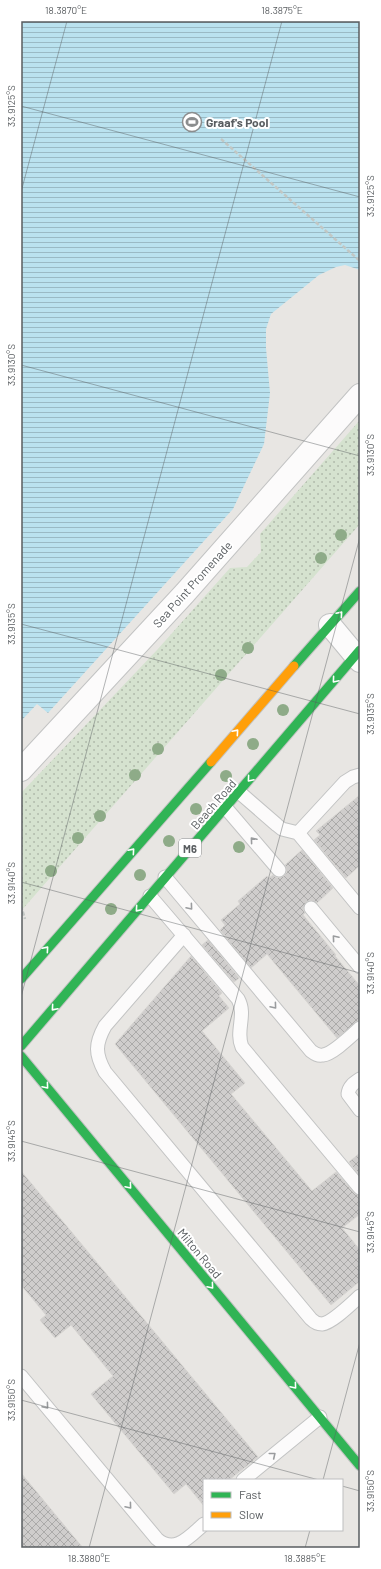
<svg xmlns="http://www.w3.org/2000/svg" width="381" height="1569" font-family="Barlow,sans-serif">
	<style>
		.grass { fill: url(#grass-dots) }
		.water { fill: url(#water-rules) }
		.building { fill: url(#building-cross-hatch); stroke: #d7d5d2 }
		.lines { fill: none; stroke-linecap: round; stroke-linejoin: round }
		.lane-casing { stroke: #c2c3c3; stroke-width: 15 }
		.street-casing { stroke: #c2c3c3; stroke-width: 24 }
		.fast-casing { stroke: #c2c3c2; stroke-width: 11 }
		.slow-casing { stroke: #c2c3c2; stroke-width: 11 }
		.path { stroke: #c2c7c4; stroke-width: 2.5; stroke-dasharray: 4 2; stroke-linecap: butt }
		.lane { stroke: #fcfbfb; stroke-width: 13 }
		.street { stroke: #fcfbfb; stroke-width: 22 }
		.fast { stroke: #30b455; stroke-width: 9 }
		.slow { stroke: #ff9f0a; stroke-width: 9 }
		.tree { fill: #8eab88 }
		.oneway { stroke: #fff }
		.oneway2 { stroke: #9a9c9e }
		.ticks { fill: none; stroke: #595d60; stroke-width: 1; stroke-opacity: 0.45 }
		.labels { text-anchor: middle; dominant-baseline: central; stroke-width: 4; stroke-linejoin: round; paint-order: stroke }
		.shield { fill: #fff; stroke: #8b8e90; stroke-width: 1 }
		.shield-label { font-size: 11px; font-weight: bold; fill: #595d60 }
		.poi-label { font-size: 12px; font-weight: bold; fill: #595d60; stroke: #fff; text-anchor: start }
		.street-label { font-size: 12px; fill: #595d60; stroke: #fff }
		.neatline { fill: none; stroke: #595d60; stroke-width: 1.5 }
		.ticks-label { font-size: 10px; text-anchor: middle; fill: #595d60 }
	</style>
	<defs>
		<pattern id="grass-dots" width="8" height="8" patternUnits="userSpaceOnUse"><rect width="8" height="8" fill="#d5e2cf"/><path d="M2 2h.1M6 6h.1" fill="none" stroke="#b0baab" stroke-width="1.8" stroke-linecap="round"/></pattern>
		<pattern id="water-rules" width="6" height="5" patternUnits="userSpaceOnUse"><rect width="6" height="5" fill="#bae2ef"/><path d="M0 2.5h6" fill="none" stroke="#9abac5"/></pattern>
		<pattern id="building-cross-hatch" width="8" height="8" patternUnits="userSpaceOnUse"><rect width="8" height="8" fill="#cfcdcc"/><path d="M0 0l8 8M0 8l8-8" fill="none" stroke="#abaaa9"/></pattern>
	</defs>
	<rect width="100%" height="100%" fill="#e8e6e3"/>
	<path class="grass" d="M 360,420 L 360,524 L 21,911 L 21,793 L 157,650 L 230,568 L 247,567 L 261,552 L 260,534 Z"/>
	<path class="water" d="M 21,21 L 360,21 L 360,270 L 345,265 L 336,267 L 319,275 L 271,314 L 266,329 L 266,348 L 270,393 L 264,444 L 233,509 L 48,713 L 37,704 L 21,721 Z"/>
	<g class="building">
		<path d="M 360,795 L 360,865 L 346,878 L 314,840 L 320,835 L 316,831 Z"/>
		<path d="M 302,850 L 333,888 L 317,903 L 310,900 L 306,902 L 303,909 L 305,913 L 303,915 L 336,955 L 335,956 L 360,986 L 360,1019 L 337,1038 L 267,954 L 251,968 L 220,930 L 225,925 L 221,920 L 240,904 L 238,901 L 267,876 L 269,878 L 273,875 L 277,878 L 284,876 L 287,872 L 285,865 Z"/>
		<path d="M 208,940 L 239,978 L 234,982 L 202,945 Z"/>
		<path d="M 191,956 L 222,993 L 219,996 L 229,1008 L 202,1031 L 245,1083 L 231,1094 L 312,1191 L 336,1172 L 354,1193 L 360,1196 L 360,1214 L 342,1228 L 360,1250 L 360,1281 L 331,1305 L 115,1044 Z"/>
		<path d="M 360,1153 L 360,1176 L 349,1162 Z"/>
		<path d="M 21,1171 L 258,1457 L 229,1480 L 204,1480 L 204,1506 L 186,1484 L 174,1494 L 91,1394 L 113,1376 L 71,1325 L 55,1338 L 40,1320 L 46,1315 L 21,1285 Z"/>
		<path d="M 21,1473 L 83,1548 L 21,1548 Z"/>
	</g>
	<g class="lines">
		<g class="lane-casing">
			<g id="lane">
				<path d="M 239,792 L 277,825 L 282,829 L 298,833 L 360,908"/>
				<path d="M 225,807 L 279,870"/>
				<path d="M 298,833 L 345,782 L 353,777 L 360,775"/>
				<path d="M 165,877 L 311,1051 C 315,1054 318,1056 323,1055 C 333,1054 352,1035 360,1028"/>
				<path d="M 150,896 L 238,999 C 247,1015 235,1031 242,1047 L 360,1188"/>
				<path d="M 311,908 L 360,967"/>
				<path d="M 184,935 L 105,1026 C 95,1044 95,1054 105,1072 L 311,1319 C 314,1322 317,1324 322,1324 C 332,1323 352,1303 360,1296"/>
				<path d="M 360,1079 C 354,1083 349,1086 348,1094 L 360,1110"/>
				<path d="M 21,1376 L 157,1539 C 175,1555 190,1536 204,1524"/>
				<path d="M 243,1480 L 320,1417"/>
			</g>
		</g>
		<g class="street-casing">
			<g id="street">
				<path d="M 330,625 L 360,661"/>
				<path d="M 21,770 L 185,593 L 360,395"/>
			</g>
		</g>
		<g class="fast-casing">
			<g id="fast">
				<path d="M 294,666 L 360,591"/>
				<path d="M 21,979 L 211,762"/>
				<path d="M 21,1046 L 360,650"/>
				<path d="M 21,1056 L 360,1466"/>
			</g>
		</g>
		<g class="slow-casing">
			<path id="slow" d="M 211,762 L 294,666"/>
		</g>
		<g class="path">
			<path d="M 221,139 L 360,261"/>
			<path d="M 21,906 L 25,919"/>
		</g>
		<use href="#lane" class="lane"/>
		<use href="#street" class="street"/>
		<use href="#fast" class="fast"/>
		<use href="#slow" class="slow"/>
	</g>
	<g class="tree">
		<circle cx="341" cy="535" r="6"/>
		<circle cx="321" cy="558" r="6"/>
		<circle cx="248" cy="648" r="6"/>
		<circle cx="221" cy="675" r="6"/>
		<circle cx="283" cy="710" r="6"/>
		<circle cx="253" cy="744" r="6"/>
		<circle cx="158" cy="749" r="6"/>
		<circle cx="135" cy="775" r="6"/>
		<circle cx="226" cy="776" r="6"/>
		<circle cx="196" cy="809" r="6"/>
		<circle cx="100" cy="816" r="6"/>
		<circle cx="78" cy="838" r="6"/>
		<circle cx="169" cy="841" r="6"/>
		<circle cx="239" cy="847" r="6"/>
		<circle cx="51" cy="871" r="6"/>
		<circle cx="140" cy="875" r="6"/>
		<circle cx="111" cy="909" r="6"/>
	</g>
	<defs><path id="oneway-chevron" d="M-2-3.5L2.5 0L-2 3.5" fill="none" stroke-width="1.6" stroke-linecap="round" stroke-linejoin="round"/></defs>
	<g class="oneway">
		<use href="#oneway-chevron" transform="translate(340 614) rotate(-49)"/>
		<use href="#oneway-chevron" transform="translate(335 680) rotate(130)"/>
		<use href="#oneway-chevron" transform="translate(236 732) rotate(-49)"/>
		<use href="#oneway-chevron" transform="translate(250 779) rotate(130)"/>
		<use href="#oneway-chevron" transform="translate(132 851) rotate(-49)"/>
		<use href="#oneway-chevron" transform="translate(138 909) rotate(131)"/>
		<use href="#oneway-chevron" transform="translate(46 949) rotate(-49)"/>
		<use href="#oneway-chevron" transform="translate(54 1008) rotate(131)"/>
		<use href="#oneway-chevron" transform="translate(46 1086) rotate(50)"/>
		<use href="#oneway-chevron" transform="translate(129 1186) rotate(50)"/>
		<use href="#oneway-chevron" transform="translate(211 1286) rotate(50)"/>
		<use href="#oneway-chevron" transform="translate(294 1386) rotate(50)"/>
	</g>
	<g class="oneway2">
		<use href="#oneway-chevron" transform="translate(253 840) rotate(-130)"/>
		<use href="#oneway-chevron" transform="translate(190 907) rotate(50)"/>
		<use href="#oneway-chevron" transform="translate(335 938) rotate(-130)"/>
		<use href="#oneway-chevron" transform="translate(274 1006) rotate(50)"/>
		<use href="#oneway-chevron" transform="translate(46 1406) rotate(50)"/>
		<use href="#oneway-chevron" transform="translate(273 1455) rotate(-39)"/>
		<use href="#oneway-chevron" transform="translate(129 1506) rotate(50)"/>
	</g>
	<path class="ticks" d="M 21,106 L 360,197M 21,192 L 67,21M 21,365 L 360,456M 21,624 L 360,714M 21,882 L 360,973M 21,997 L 282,21M 21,1141 L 360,1232M 21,1400 L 319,1480M 323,1480 L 360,1342M 342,1486 L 360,1491M 89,1548 L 360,537M 305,1548 L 310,1530"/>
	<defs>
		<g id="stadium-ring" transform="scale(1)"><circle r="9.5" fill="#fff" stroke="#8b8d8e" stroke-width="1.5"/><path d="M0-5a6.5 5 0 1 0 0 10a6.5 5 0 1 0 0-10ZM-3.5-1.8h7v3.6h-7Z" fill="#8b8d8e"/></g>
	</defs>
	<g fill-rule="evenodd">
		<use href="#stadium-ring" x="192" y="122"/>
	</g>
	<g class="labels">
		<rect class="shield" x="179" y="839" width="22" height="18" rx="3"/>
		<g class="shield-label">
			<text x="190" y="848">M6</text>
		</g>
		<g class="poi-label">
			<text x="206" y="122">Graaf's Pool</text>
		</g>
		<g class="street-label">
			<text transform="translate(192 584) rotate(-48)">Sea Point Promenade</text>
			<text transform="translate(213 804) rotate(-49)">Beach Road</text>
			<text transform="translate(200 1253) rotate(50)">Milton Road</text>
		</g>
	</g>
	<rect width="381" height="1569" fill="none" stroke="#ffffff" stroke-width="44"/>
	<rect x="203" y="1479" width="140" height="52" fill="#ffffff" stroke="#bdbebf"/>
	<rect x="211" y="1492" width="20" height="6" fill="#30b455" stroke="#bdbebf"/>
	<text x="239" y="1499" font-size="12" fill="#595d60">Fast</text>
	<rect x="211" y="1512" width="20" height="6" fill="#ff9f0a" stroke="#bdbebf"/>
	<text x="239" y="1519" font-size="12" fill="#595d60">Slow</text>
	<rect x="22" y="22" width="337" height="1525" class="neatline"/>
	<g class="ticks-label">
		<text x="66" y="14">18.3870°E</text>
		<text x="282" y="14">18.3875°E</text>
		<text transform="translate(11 106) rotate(-90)" y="4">33.9125°S</text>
		<text transform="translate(370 196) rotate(-90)" y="4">33.9125°S</text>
		<text transform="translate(11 365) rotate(-90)" y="4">33.9130°S</text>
		<text transform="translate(370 455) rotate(-90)" y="4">33.9130°S</text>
		<text transform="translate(11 624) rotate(-90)" y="4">33.9135°S</text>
		<text transform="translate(370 714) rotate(-90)" y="4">33.9135°S</text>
		<text transform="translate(11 883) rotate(-90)" y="4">33.9140°S</text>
		<text transform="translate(370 973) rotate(-90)" y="4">33.9140°S</text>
		<text transform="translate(11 1141) rotate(-90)" y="4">33.9145°S</text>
		<text transform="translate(370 1232) rotate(-90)" y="4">33.9145°S</text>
		<text transform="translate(11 1400) rotate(-90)" y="4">33.9150°S</text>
		<text transform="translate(370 1491) rotate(-90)" y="4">33.9150°S</text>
		<text x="89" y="1562">18.3880°E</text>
		<text x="305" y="1562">18.3885°E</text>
	</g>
</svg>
